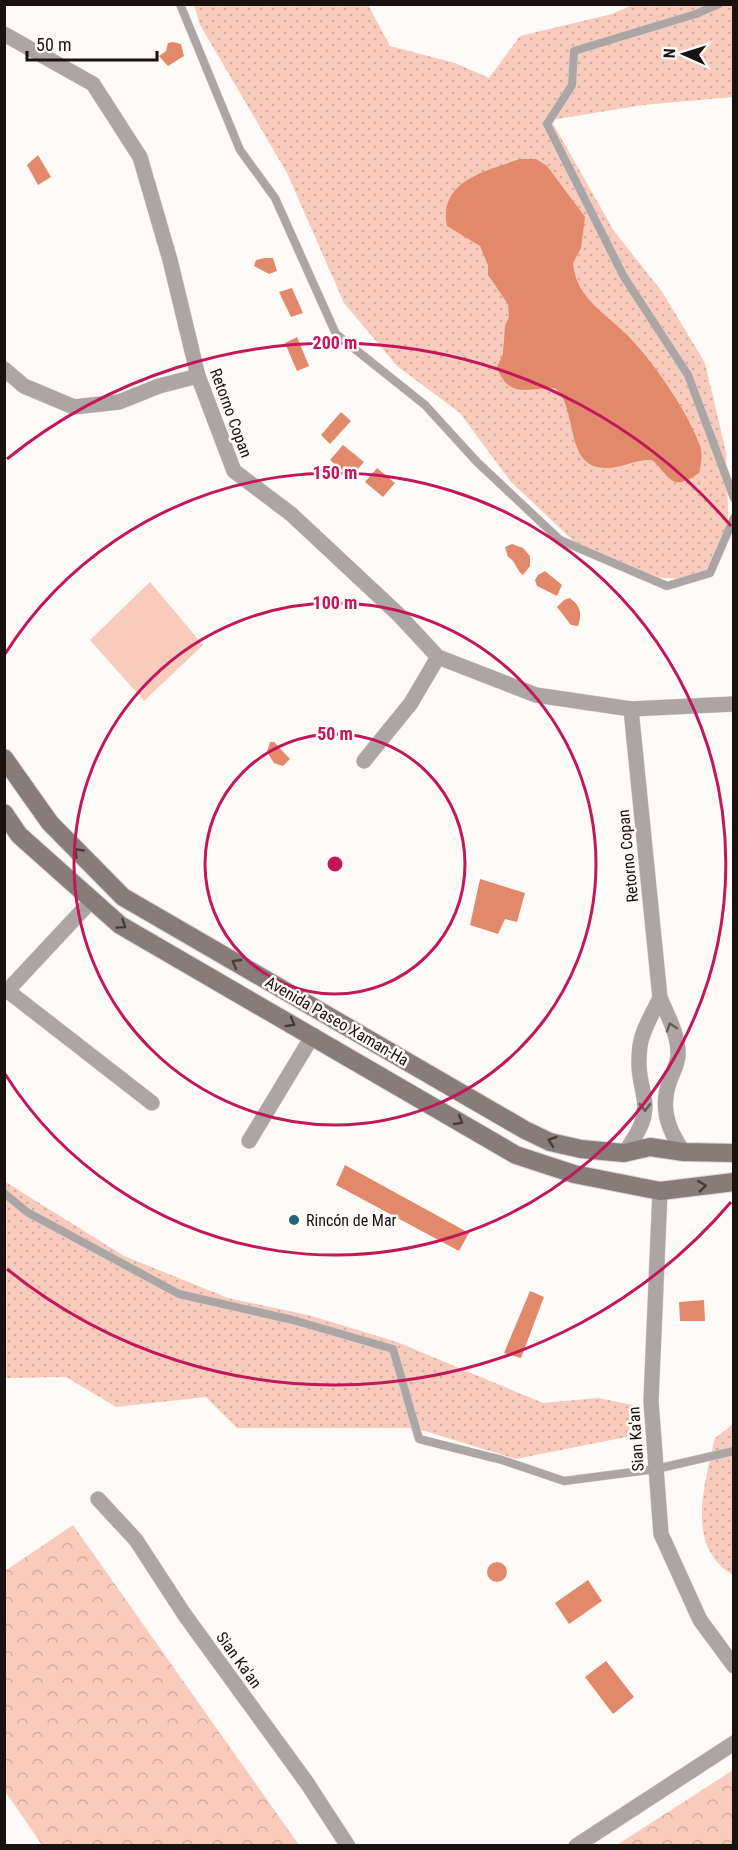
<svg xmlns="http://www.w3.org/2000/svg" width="738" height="1850" font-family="'Roboto Condensed',sans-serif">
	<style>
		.grass { fill: url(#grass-dots) }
		.forest { fill: url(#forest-crowns) }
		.pitch { fill: #f8cbbd }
		.water { fill: #e2886b }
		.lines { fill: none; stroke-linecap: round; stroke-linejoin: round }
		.lane-casing { stroke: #d9d5d3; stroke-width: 9 }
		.street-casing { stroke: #d9d5d3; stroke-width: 16 }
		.secondary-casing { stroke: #d9d5d3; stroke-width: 20 }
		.lane { stroke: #ada5a3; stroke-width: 8 }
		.street { stroke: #ada5a3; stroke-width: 15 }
		.secondary { stroke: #877c79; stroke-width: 18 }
		.oneway { stroke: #453c3b }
		.oneway2 { stroke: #635c5a }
		.ring { fill: none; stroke: #c2185b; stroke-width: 3 }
		.poi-dot { fill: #226678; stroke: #fdfaf8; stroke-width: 2 }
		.labels { text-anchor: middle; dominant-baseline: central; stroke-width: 5; stroke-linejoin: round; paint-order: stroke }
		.street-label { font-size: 16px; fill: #191211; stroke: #fdfaf8 }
		.poi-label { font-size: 16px; fill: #191211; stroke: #fdfaf8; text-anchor: start }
		.centre { fill: #c2185b; stroke: #fdfaf8; stroke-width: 3 }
		.ring-label { font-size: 18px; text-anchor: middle; font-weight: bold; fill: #c2185b; stroke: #fdfaf8; stroke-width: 5; stroke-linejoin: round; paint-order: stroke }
	</style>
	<defs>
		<pattern id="grass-dots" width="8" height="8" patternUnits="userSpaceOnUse" patternTransform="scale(1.5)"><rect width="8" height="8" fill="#f8cbbd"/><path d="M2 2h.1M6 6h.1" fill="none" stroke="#d4ada1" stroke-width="1.8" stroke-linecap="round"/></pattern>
		<pattern id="forest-crowns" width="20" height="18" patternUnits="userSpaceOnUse" patternTransform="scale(1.5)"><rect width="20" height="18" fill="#f8cbbd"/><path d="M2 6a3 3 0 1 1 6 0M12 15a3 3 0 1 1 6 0" fill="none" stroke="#d4ada1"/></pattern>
	</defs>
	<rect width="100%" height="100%" fill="#fdfaf8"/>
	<g class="grass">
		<path d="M 194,5 L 368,5 L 390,46 L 455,63 L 489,78 L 520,36 L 612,14 L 632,5 L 733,5 L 733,97 L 643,105 L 551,120 L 614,231 L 663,293 L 705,363 L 726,452 L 729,539 L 699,579 L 637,577 L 579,546 L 511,482 L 460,413 L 397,366 L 344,303 L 287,173 L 200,25 Z"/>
		<path d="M 4,1181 L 124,1256 L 228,1298 L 312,1316 L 397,1342 L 543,1403 L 598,1398 L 633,1405 L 631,1436 L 516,1459 L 415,1428 L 237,1428 L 206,1397 L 116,1407 L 66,1377 L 5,1378 Z"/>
		<path d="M 733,1424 L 733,1575 C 684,1546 705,1484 715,1438 Z"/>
	</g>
	<g class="forest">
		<path d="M 73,1525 L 299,1845 L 42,1845 L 5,1791 L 5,1571 Z"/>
		<path d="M 733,1770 L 733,1845 L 617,1845 Z"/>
	</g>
	<path class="pitch" d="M 150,582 L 203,645 L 144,701 L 90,640 Z"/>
	<g class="water">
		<path d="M 173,42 L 181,44 L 184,56 L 168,66 L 159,56 L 166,51 L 168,43 Z"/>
		<path d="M 38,155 L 51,177 L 38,185 L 27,165 Z"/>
		<path d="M 520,159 L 536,159 L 547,166 L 585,217 L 581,248 L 573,263 C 576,298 604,312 626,334 C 653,361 687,410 700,446 C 703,454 701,465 699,473 C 671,493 671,477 652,460 C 636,459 622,468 606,468 C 563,468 579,408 555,388 C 528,388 508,399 497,367 L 503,354 L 505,326 L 509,317 L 508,304 L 488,275 L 488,265 L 480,246 L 447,226 C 438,180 487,171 520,159 Z"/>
		<path d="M 265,258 L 273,258 L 277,271 L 269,274 L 254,266 L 256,260 Z"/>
		<path d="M 292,288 L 303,313 L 291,317 L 279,292 Z"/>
		<path d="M 297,337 L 309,366 L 297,371 L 285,343 Z"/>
		<path d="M 341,412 L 351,421 L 330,444 L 321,435 Z"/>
		<path d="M 343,445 L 364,462 L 350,478 L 330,460 Z"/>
		<path d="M 377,468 L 395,483 L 383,497 L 365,482 Z"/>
		<path d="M 512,544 L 523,548 L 530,556 L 530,566 L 523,575 C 516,570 516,561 508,557 L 505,547 Z"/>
		<path d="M 545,571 L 562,585 L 557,596 L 537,586 L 535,580 L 538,575 Z"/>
		<path d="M 570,598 C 581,607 582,613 578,626 L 571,625 L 557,607 L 564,600 Z"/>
		<path d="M 270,742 L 274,742 L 290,759 L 283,766 L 274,763 L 267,752 Z"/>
		<path d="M 480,879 L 525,893 L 517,922 L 505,919 L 498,934 L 470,925 Z"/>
		<path d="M 345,1165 L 469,1233 L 459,1251 L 336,1185 Z"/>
		<path d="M 530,1291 L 544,1297 L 521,1358 L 504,1353 Z"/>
		<path d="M 704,1300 L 705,1321 L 680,1321 L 679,1302 Z"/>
		<circle cx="497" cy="1572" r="10"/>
		<path d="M 588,1580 L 602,1601 L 569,1624 L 555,1603 Z"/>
		<path d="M 606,1661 L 634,1697 L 613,1714 L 585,1677 Z"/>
	</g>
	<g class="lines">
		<g class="lane-casing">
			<g id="lane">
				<path d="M 180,4 L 240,150 L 275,198 L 336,334 L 425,405 L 477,462 L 560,540 L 667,586 L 710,573 L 734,518"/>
				<path d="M 719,4 L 696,14 L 574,51 L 572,85 L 547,124 L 624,277 L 688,375 L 734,498"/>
				<path d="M 4,1193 L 27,1212 L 179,1294 L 293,1320 L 393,1349 L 419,1439 L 502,1460 L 564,1481 L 656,1469 L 734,1451"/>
			</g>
		</g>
		<g class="street-casing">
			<g id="street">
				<path d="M 4,34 L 93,84 L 140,157 L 170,260 L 198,376 L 234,471 L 291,514 L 398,614 L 438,657 L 536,695 L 631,709 L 734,704"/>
				<path d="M 4,369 L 24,386 L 74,407 L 119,402 L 159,386 L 198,376"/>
				<path d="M 631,709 L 660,998 C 668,1016 679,1036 678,1056 C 677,1066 672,1074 669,1083 C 660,1108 669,1132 684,1152"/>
				<path d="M 364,761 L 411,703 L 438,657"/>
				<path d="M 4,988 L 152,1103"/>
				<path d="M 8,990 L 92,900"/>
				<path d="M 249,1141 L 313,1035"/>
				<path d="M 624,1153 C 664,1100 633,1098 640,1046 C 642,1030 653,1013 660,998"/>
				<path d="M 660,1191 L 651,1401 L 661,1534 L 700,1620 L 734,1666"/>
				<path d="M 98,1499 L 136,1540 L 184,1614 L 307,1783 L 348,1846"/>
				<path d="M 576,1846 L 734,1743"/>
			</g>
		</g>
		<g class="secondary-casing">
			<g id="secondary">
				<path d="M 4,758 L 50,823 L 123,897 L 525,1130 L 550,1142 L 581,1149 L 624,1153 L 650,1147 L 684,1152 L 734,1153"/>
				<path d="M 4,813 L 19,835 L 120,925 L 516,1155 L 574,1174 L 660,1191 L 734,1182"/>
			</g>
		</g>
		<use href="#lane" class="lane"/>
		<use href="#street" class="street"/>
		<use href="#secondary" class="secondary"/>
	</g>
	<defs><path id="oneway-chevron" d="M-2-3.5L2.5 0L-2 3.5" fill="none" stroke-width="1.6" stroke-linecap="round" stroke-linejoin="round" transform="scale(1.5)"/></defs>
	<g class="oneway">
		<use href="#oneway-chevron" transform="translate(78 852) rotate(-134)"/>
		<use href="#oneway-chevron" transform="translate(122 925) rotate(35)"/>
		<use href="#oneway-chevron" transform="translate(236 963) rotate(-150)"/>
		<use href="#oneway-chevron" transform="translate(291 1023) rotate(30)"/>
		<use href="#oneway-chevron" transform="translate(459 1121) rotate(31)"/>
		<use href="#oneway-chevron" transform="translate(552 1141) rotate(-162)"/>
		<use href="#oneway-chevron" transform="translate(702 1186) rotate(-7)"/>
	</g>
	<g class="oneway2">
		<use href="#oneway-chevron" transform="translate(671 1027) rotate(-108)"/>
		<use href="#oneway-chevron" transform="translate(645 1107) rotate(89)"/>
	</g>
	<g class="ring">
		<circle cx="335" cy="864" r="130"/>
		<circle cx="335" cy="864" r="261"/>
		<path d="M5 654A391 391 0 1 1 5 1074"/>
		<path d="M731 1202A521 521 0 0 1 7 1269M7 459A521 521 0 0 1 731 526"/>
	</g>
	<circle class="poi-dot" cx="294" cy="1220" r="6"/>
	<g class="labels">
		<g class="street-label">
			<text transform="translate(231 413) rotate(70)">Retorno Copan</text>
			<text transform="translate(628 856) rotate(-96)">Retorno Copan</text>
			<text transform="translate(337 1021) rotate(30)">Avenida Paseo Xaman-Ha</text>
			<text transform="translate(636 1439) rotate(-94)">Sian Ka'an</text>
			<text transform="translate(239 1660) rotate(54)">Sian Ka'an</text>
		</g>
		<g class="poi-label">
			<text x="306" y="1220">Rincón de Mar</text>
		</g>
	</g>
	<circle cx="335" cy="864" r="9" class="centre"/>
	<g class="ring-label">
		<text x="335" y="349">200 m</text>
		<text x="335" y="479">150 m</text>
		<text x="335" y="609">100 m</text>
		<text x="335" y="740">50 m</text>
	</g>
	<rect width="738" height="1850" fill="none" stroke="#191211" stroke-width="12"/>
	<g transform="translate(684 54) rotate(273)" stroke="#fdfaf8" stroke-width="4.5" paint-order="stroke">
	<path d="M0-4.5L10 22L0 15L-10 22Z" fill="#191211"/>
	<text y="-9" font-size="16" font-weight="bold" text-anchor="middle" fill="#191211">N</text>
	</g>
	<path d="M27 51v9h130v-9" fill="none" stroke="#191211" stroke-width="3"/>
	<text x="36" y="51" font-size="18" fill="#191211" stroke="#fdfaf8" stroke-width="4.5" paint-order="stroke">50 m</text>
</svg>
